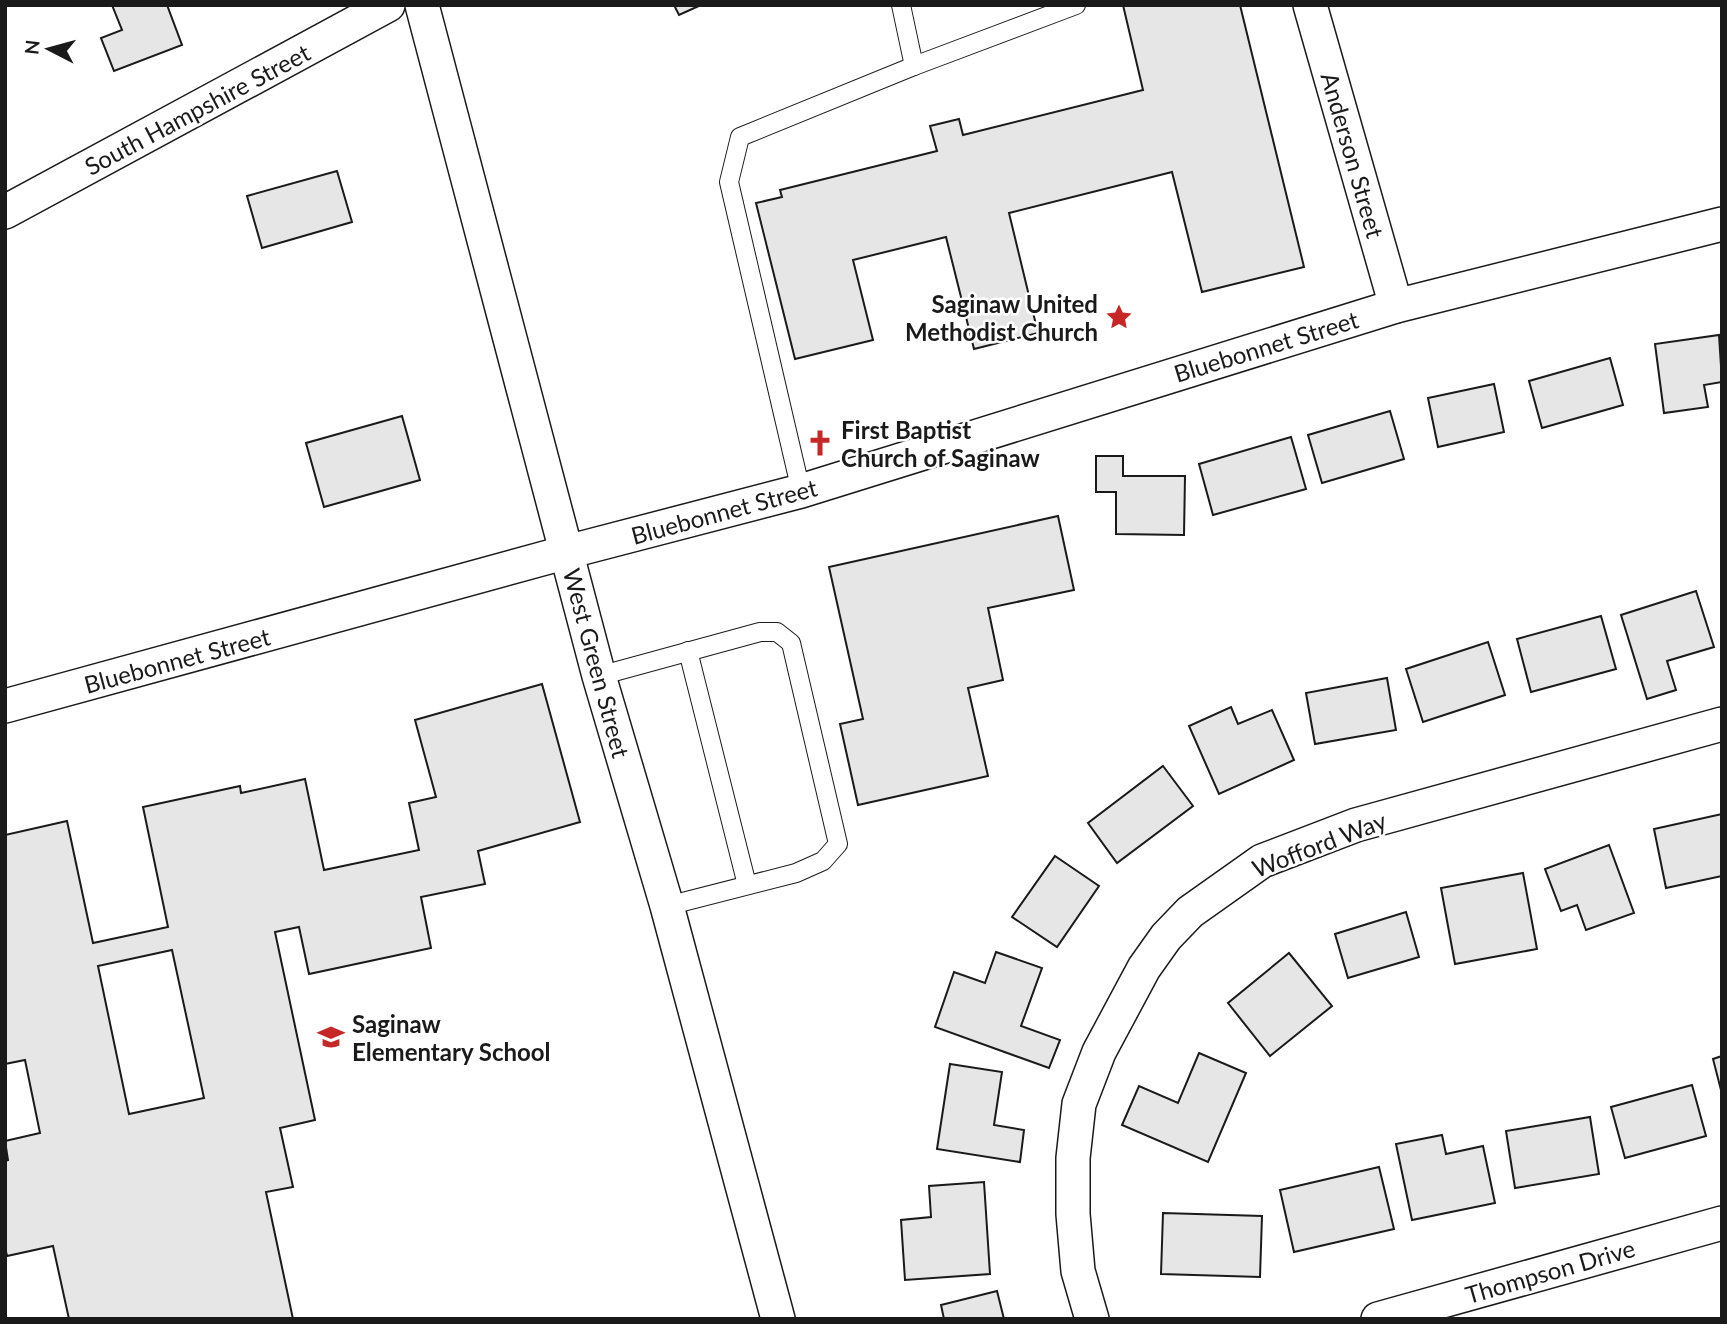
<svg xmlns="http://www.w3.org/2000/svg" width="1727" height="1324" font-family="Lato,sans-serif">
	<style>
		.building { fill: #e6e6e6; stroke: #1a1a1a; stroke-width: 2; fill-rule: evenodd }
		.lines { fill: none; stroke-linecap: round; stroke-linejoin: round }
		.service-casing { stroke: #1a1a1a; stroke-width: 20 }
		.minor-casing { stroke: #1a1a1a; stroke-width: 36 }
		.service { stroke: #fff; stroke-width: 18 }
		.minor { stroke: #fff; stroke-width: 33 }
		.labels { text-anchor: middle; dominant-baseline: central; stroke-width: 5; stroke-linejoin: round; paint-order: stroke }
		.street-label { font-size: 24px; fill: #1a1a1a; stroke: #fff }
		.poi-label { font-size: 24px; font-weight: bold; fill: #1a1a1a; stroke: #fff; text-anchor: start }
	</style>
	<rect width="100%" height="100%" fill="#fff"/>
	<g class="building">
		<path d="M 112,5 L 167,5 L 182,45 L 114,71 L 101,38 L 122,30 Z"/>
		<path d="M 674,5 L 701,5 L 679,15 Z"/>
		<path d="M 1123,5 L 1240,5 L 1304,267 L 1202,292 L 1172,172 L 1009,213 L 1038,333 L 974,349 L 946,237 L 853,260 L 873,340 L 795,359 L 756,203 L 782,197 L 780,190 L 937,151 L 930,126 L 959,119 L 963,135 L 1143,90 Z"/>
		<path d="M 337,171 L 352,222 L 262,248 L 247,196 Z"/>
		<path d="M 1719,335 L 1722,382 L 1704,385 L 1708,407 L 1664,413 L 1655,344 Z"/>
		<path d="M 1610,358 L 1623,405 L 1542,428 L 1529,381 Z"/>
		<path d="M 1494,384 L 1504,432 L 1438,447 L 1428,398 Z"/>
		<path d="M 1390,411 L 1404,459 L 1322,483 L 1308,435 Z"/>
		<path d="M 402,416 L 420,480 L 324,507 L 306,443 Z"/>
		<path d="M 1291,437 L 1306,489 L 1213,515 L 1199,464 Z"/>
		<path d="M 1096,456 L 1123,456 L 1123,476 L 1185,476 L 1184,535 L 1116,534 L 1116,492 L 1096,492 Z"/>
		<path d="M 1058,516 L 1074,590 L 988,608 L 1003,680 L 968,688 L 988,776 L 858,805 L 840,724 L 863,719 L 829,567 Z"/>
		<path d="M 1696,591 L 1714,647 L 1667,661 L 1676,690 L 1647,699 L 1621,615 Z"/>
		<path d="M 1601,616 L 1616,669 L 1531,692 L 1517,639 Z"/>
		<path d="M 1488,642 L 1505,695 L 1423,722 L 1406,669 Z"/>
		<path d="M 1387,678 L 1396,730 L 1315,744 L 1306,693 Z"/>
		<path d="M 542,684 L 580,822 L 478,851 L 485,884 L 421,897 L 431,948 L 309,974 L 299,927 L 275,932 L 315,1120 L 280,1128 L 293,1187 L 266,1192 L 293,1319 L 69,1319 L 53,1246 L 7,1256 L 5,1247 L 5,1161 L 8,1160 L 5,1141 L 40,1133 L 25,1060 L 5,1064 L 5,835 L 67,821 L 93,943 L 168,927 L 143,807 L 240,786 L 241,793 L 305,779 L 324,870 L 419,850 L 409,803 L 436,797 L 415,720 ZM 172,950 L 204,1098 L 129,1114 L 98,966 Z"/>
		<path d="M 1231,707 L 1238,724 L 1272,710 L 1294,760 L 1219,794 L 1189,726 Z"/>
		<path d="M 1163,766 L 1193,806 L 1117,863 L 1088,823 Z"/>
		<path d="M 1722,814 L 1722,876 L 1666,888 L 1654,829 Z"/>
		<path d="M 1609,845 L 1634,913 L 1586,930 L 1577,905 L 1561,911 L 1545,869 Z"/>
		<path d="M 1055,856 L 1099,886 L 1057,947 L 1012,917 Z"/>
		<path d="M 1523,873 L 1537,949 L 1455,964 L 1441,888 Z"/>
		<path d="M 1406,912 L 1419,957 L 1348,978 L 1335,934 Z"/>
		<path d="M 996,952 L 1042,968 L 1021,1026 L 1060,1040 L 1049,1068 L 935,1027 L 954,972 L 985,983 Z"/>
		<path d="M 1289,953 L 1332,1006 L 1270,1056 L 1228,1003 Z"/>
		<path d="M 1199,1053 L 1246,1073 L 1208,1162 L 1122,1125 L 1139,1086 L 1178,1103 Z"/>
		<path d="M 1722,1056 L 1722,1094 L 1713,1059 Z"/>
		<path d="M 950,1064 L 1002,1072 L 994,1125 L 1024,1130 L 1020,1162 L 937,1149 Z"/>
		<path d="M 1692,1085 L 1706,1136 L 1625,1158 L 1611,1107 Z"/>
		<path d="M 1590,1117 L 1599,1174 L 1515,1188 L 1506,1131 Z"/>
		<path d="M 1442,1135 L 1446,1154 L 1483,1146 L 1495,1203 L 1412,1220 L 1396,1144 Z"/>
		<path d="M 1379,1167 L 1394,1229 L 1294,1252 L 1280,1190 Z"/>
		<path d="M 984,1182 L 990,1274 L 905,1280 L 901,1220 L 931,1217 L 929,1186 Z"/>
		<path d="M 1163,1213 L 1262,1216 L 1260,1277 L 1161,1274 Z"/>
		<path d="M 997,1291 L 1004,1319 L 944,1319 L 941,1305 Z"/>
	</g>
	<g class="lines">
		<g class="service-casing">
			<g id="service">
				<path d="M 901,5 L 914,66 L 1076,5"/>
				<path d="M 801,491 L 729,182 L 740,137 L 914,66"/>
				<path d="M 688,651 L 747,885"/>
				<path d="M 599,676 L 760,632 L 777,632 L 791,643 L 838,844 L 823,861 L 796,873 L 667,906"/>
			</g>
		</g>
		<g class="minor-casing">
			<g id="minor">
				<path d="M 422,5 L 599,676 L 667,906 L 778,1319"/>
				<path d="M 1310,5 L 1396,306"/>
				<path d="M 5,212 L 388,5"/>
				<path d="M 5,706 L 567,552 L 801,491 L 1396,306 L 1722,224"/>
				<path d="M 1092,1319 L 1078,1271 L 1073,1214 L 1073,1158 L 1079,1104 L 1099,1052 L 1144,968 L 1166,937 L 1190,912 L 1262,861 L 1356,825 L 1722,724"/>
				<path d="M 1378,1319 L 1722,1223"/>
			</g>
		</g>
		<use href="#service" class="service"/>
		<use href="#minor" class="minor"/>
	</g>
	<defs>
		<g id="sight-bare" transform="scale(2.1)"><path d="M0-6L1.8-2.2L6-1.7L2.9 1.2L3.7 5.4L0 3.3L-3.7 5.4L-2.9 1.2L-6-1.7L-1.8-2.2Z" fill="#c62828" stroke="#fff" stroke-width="2.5" paint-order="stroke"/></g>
		<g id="church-bare" transform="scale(2.1)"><path d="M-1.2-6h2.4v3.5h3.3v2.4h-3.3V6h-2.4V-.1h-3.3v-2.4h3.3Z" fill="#c62828" stroke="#fff" stroke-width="2.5" paint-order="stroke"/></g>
		<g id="school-bare" transform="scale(2.1)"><path d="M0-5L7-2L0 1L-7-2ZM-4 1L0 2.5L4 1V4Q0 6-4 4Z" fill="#c62828" stroke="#fff" stroke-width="2.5" paint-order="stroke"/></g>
	</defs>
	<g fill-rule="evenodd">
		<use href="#sight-bare" x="1119" y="317"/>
		<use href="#church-bare" x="820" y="443"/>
		<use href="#school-bare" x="331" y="1037"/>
	</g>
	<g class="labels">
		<g class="street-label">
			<text transform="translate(197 109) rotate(-28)">South Hampshire Street</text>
			<text transform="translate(1353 155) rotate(74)">Anderson Street</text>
			<text transform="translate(1266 346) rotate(-17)">Bluebonnet Street</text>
			<text transform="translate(724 511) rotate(-15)">Bluebonnet Street</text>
			<text transform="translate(177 660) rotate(-15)">Bluebonnet Street</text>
			<text transform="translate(597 663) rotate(75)">West Green Street</text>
			<text transform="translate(1319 844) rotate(-21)">Wofford Way</text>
			<text transform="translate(1550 1271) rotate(-16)">Thompson Drive</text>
		</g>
		<g class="poi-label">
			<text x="1098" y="303" text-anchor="end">Saginaw United<tspan x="1098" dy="28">Methodist Church</tspan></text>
			<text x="841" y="429">First Baptist<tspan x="841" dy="28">Church of Saginaw</tspan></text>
			<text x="352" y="1023">Saginaw<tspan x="352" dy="28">Elementary School</tspan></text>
		</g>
	</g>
	<rect width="1727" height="1324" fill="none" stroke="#1a1a1a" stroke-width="14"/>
	<g transform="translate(49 49) rotate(276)" stroke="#ffffff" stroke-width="5" paint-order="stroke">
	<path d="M0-5L12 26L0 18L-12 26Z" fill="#1a1a1a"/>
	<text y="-10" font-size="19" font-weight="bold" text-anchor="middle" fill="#1a1a1a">N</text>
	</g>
</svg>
